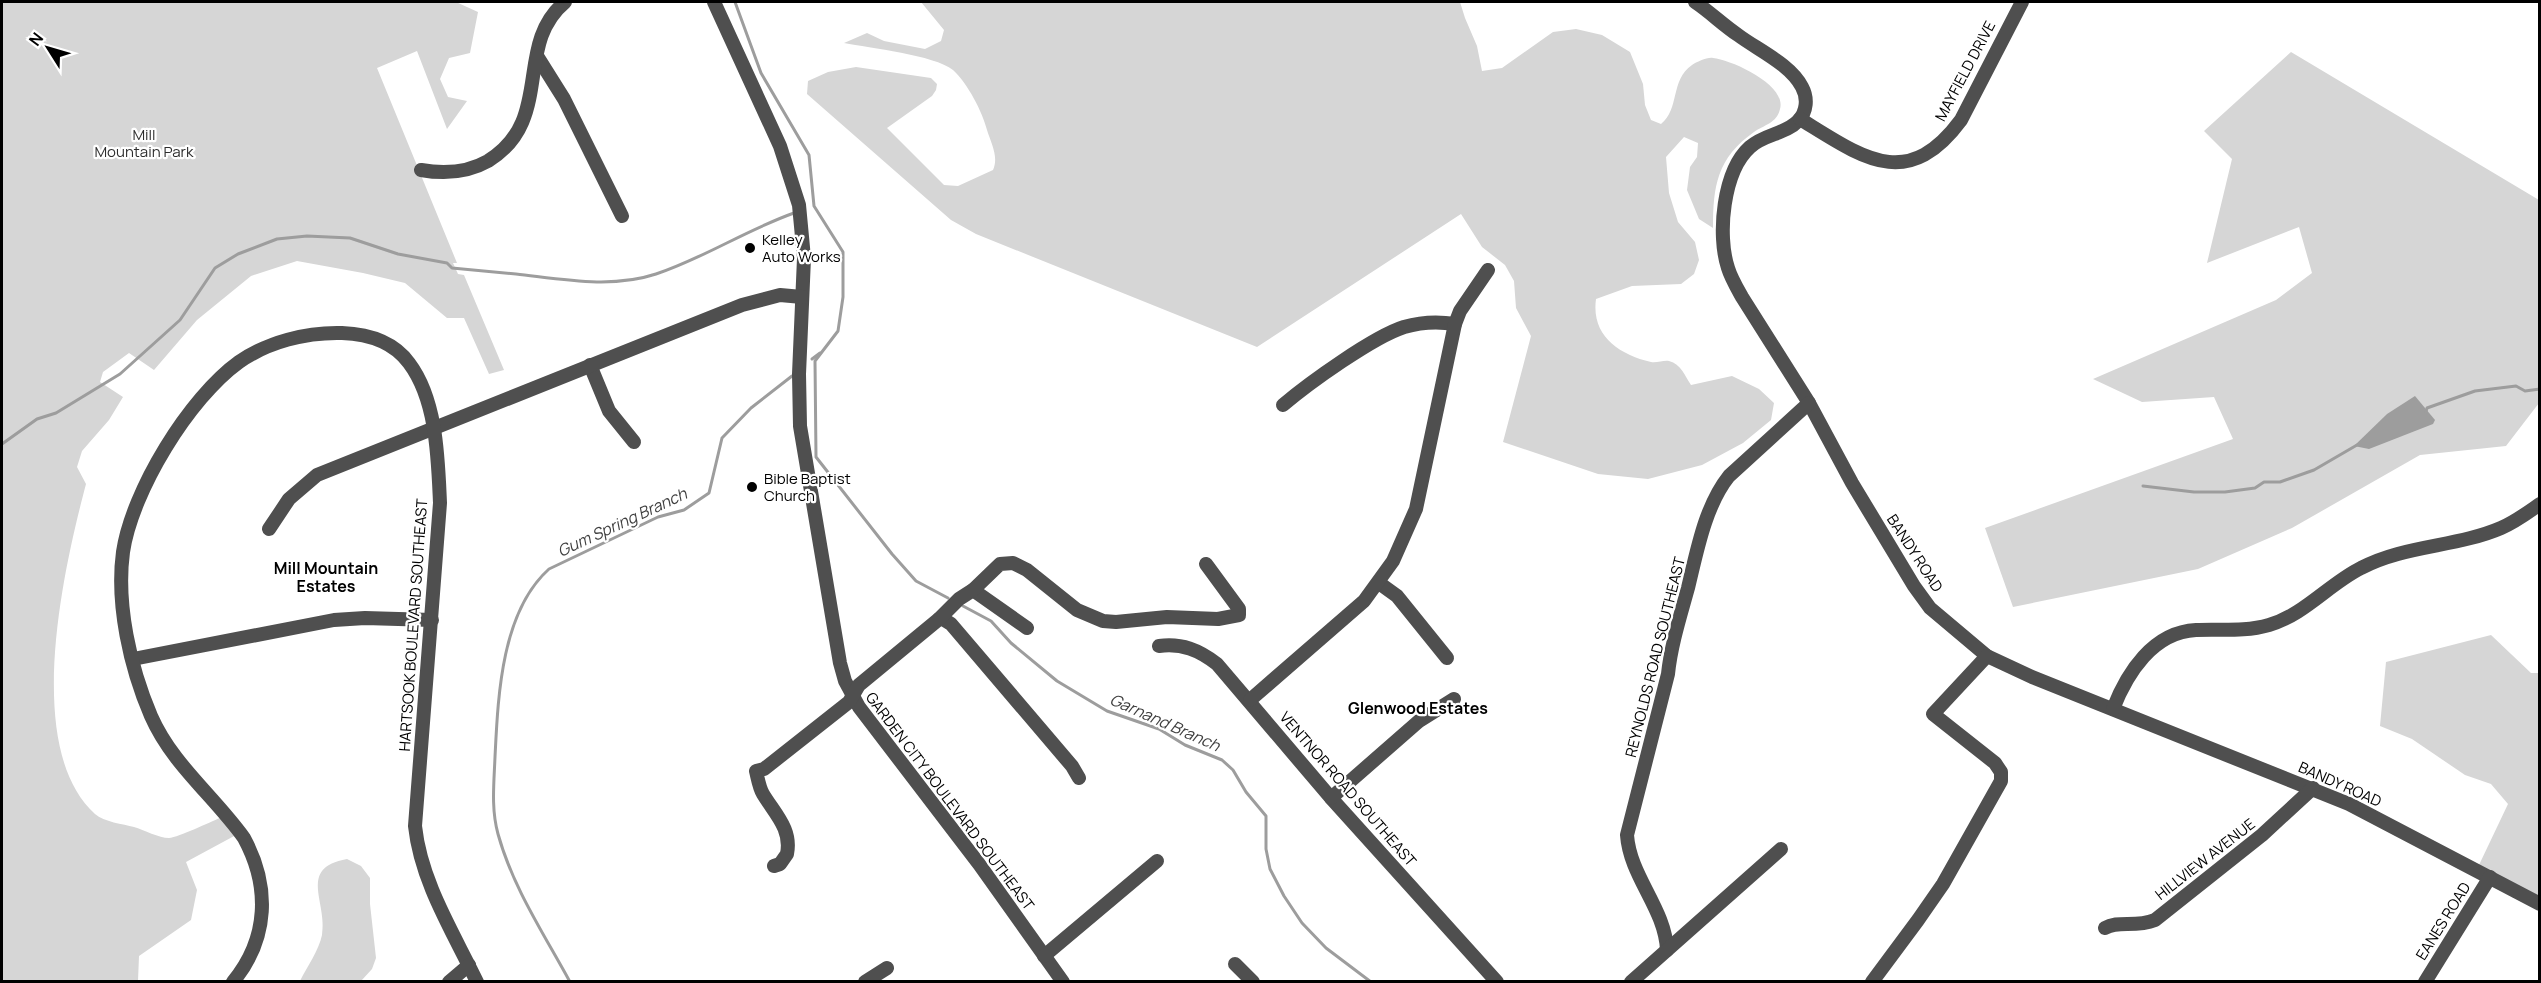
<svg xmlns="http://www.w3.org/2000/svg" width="2541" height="983" font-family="Manrope,sans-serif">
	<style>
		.green { fill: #d6d6d6 }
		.water { fill: #9d9d9d }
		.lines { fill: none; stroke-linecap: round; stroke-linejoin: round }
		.stream { stroke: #9d9d9d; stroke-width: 3 }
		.minor { stroke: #4f4f4f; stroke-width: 14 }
		.poi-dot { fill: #000; stroke: #fff; stroke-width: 2 }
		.labels { text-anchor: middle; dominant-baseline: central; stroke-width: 4.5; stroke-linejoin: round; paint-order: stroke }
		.street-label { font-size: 15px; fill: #000; stroke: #fff }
		.park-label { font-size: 15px; fill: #2d2d2d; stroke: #fff }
		.poi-label { font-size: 15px; fill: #000; stroke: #fff; text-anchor: start }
		.water-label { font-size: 16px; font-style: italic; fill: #3e3e3e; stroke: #fff }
		.neighbourhood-label { font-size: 16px; font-weight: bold; fill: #000; stroke: #fff }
	</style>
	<rect width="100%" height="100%" fill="#fff"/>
	<g class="green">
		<path d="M 2,2 L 456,2 L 478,12 L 470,53 L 449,58 L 440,79 L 448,97 L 467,101 L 447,129 L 417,51 L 377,68 L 457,263 L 453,263 L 458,274 L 464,275 L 504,370 L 489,374 L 464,318 L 447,318 L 405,283 L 363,273 L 297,261 L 251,276 L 197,320 L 154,370 L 129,353 L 103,372 L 100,382 L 123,397 L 109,420 L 82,451 L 77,467 L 86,484 C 64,567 22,748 95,814 C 104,822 123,824 134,827 C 144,830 159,838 169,838 C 179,837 210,822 220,818 L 236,835 L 186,862 L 197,890 L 191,920 L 139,956 L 138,981 L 2,982 Z"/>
		<path d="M 921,2 L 1460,2 L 1465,18 L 1477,46 L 1482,71 L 1502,68 L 1553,32 L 1576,29 L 1602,35 L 1630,52 L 1643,84 L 1645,105 L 1651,120 L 1661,124 C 1680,109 1670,80 1692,65 C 1697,62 1707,57 1713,58 C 1732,60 1787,85 1780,109 C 1777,123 1764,125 1754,132 C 1717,158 1713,186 1713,228 L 1699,219 L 1687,190 L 1690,167 L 1697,157 L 1698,143 L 1684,137 L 1666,157 L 1669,193 L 1678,222 L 1695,242 L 1699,260 L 1694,274 L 1681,284 L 1632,286 L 1596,299 C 1591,335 1618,354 1651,362 C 1657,363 1664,360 1669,361 C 1681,364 1685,376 1691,385 L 1732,376 L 1759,389 L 1774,403 L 1771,420 L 1743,443 L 1702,465 L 1648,479 L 1598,474 L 1503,442 L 1531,336 L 1516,308 L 1514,281 L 1505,265 L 1482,247 L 1461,214 L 1257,347 L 976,234 L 951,220 L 807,94 L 808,81 L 828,72 L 856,67 L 931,78 L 937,84 L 936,90 L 932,96 L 887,128 L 944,185 L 958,186 L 993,170 C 999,157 991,143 987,130 C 982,111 968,84 953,70 C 934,55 870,48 844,43 L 867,33 L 884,41 L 925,49 L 941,41 L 944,30 Z"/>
		<path d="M 2291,52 L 2539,200 L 2539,403 L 2506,446 L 2420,455 L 2292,528 L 2198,569 L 2013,607 L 1985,528 L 2233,439 L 2214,397 L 2142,402 L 2093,379 L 2276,300 L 2312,273 L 2299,227 L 2207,263 L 2232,159 L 2204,131 Z"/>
		<path d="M 2491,635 L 2531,673 L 2539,673 L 2539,896 L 2479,865 L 2508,804 L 2491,784 L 2465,775 L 2412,739 L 2380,726 L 2386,662 Z"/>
		<path d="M 347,859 L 361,866 L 370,878 L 370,904 L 376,958 L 372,969 L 361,981 L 300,981 C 307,967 319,950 322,935 C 328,902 297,868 347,859 Z"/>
	</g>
	<path class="water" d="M 2415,396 L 2435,420 L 2433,424 L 2369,449 L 2354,446 L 2387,414 Z"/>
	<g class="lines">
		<g class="stream">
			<path d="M 735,2 L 761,73 L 809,155 L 814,206 L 843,252 L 843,297 L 838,331 L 815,361 L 816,457 L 892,554 L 916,581 L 948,598"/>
			<path d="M 812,359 L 820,353"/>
			<path d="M 2426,412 L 2427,408 L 2475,391 L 2516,386 L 2525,391 L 2540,389"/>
			<path d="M 2,444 L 37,419 L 56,413 L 120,374 L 180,320 L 215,268 L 238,254 L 277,239 L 307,236 L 350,238 L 398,254 L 447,263 L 452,268 C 473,270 494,272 516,274 C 561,279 611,289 656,274 C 704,258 746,230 794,213"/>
			<path d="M 2143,486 L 2194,492 L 2225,492 L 2255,488 L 2264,482 L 2280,482 L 2314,470 L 2357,445"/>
			<path d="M 963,606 L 991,621 L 1011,643 L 1057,681 L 1107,711 L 1159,729 L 1185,745 L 1222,760 L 1233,770 L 1246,792 L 1266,816 L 1266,849 L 1270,869 L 1284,896 L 1302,923 L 1326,948 L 1371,982"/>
			<path d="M 570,982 C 544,934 513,888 498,834 C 491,809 494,783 495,757 C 498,697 501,612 549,569 L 658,517 L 684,510 L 709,493 L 722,438 L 751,408 L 792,376"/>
		</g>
		<g class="minor">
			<path d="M 714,2 L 780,146 L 799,205 L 804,258 L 799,374 L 800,426 L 840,663 L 845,681 L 859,707 L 979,864 L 1063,982"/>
			<path d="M 1695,2 C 1710,12 1723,25 1738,35 C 1758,50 1790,64 1802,87 C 1808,98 1807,112 1798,121 C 1786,134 1764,134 1750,147 C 1723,171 1717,235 1728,268 C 1731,278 1737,288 1742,297 L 1809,403 L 1852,483 L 1914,586 L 1930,608 L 1987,656 L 2032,677 L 2349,804 L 2540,904"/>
			<path d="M 537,56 L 564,99 L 622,216"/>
			<path d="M 1800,119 C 1862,157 1907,193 1961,120 L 2022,2"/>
			<path d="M 421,170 C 444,174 467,173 488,161 C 555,120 513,45 565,2"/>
			<path d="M 590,365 L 609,411 L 634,442"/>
			<path d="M 1283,405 C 1309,383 1373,337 1404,327 C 1421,322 1437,321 1455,324"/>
			<path d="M 269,529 L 289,499 L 317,475 L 742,305 L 780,295 L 802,297"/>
			<path d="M 1379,583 L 1397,596 L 1447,658"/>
			<path d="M 973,590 L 1027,628"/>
			<path d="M 939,619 L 943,619 L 951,624 L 1072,766 L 1079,778"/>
			<path d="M 1159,646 C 1182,643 1199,650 1217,664 L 1331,798 L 1497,982"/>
			<path d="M 133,659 L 334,620 L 365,618 L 432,620"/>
			<path d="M 1250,700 L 1364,601 L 1393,561 L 1416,509 L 1455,324 L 1460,311 L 1488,270"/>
			<path d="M 2113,709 C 2127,673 2153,632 2196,630 C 2221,629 2245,632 2269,625 C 2304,615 2329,584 2361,568 C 2404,545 2457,547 2501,528 C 2515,522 2527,513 2540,504"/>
			<path d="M 1331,798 L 1419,721 L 1454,699"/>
			<path d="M 774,866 L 780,864 L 787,854 C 792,829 775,814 763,794 C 759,787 758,779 756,771 L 764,769 L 849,702 L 859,685 L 939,619 L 959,599 L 973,590 L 1000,564 L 1013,563 L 1027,570 L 1077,610 L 1103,621 L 1116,622 L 1167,617 L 1218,619 L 1239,615 L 1239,609 L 1206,564"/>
			<path d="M 2105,928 C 2118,920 2135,928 2155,920 L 2262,835 L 2313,788"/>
			<path d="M 1667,950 C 1665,908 1630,877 1627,835 L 1668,674 C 1671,645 1680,617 1688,588 C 1697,551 1705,506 1729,476 L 1809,403"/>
			<path d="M 1044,956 L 1157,861"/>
			<path d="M 1235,964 L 1253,982"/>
			<path d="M 233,982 C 269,938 270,886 244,838 C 214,796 172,764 151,716 C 130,667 116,604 123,552 C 132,491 189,398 239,362 C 268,342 306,332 342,333 C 368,334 393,341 409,363 C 437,400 438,459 440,503 L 415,826 C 421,882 453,932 477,982"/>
			<path d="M 449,982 L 469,965"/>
			<path d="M 865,982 L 887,968"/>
			<path d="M 1631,982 L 1781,849"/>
			<path d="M 1872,982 L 1918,920 L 1943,884 L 2001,781 L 2001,772 L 1995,763 L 1933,714 L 1987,656"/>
			<path d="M 2425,982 L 2490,877"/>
		</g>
	</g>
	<g class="poi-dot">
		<circle cx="750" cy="248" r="6"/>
		<circle cx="752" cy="487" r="6"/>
	</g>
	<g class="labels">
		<g class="street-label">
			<text transform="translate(1965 71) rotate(-62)">MAYFIELD DRIVE</text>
			<text transform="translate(1915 553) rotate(57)">BANDY ROAD</text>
			<text transform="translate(413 625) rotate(-86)">HARTSOOK BOULEVARD SOUTHEAST</text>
			<text transform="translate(1655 657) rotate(-76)">REYNOLDS ROAD SOUTHEAST</text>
			<text transform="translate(2340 784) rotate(24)">BANDY ROAD</text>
			<text transform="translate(1348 789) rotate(49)">VENTNOR ROAD SOUTHEAST</text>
			<text transform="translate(950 801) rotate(53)">GARDEN CITY BOULEVARD SOUTHEAST</text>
			<text transform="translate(2205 859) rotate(-38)">HILLVIEW AVENUE</text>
			<text transform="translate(2443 921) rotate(-58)">EANES ROAD</text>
		</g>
		<g class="park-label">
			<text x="144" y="134">Mill<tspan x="144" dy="17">Mountain Park</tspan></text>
		</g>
		<g class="poi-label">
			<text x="762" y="239">Kelley<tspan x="762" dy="17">Auto Works</tspan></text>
			<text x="764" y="478">Bible Baptist<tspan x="764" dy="17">Church</tspan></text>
		</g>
		<g class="water-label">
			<text transform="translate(622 522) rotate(-25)">Gum Spring Branch</text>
			<text transform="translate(1165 722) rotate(24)">Garnand Branch</text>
		</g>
		<g class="neighbourhood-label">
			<text x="326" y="568">Mill Mountain<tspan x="326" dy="18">Estates</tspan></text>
			<text x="1418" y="708">Glenwood Estates</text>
		</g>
	</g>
	<rect width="2541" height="983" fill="none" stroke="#000000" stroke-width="6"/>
	<g transform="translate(48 48) rotate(307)" stroke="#ffffff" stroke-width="4.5" paint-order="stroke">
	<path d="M0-4.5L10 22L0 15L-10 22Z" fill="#000000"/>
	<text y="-9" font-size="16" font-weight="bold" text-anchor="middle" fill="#000000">N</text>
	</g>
</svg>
